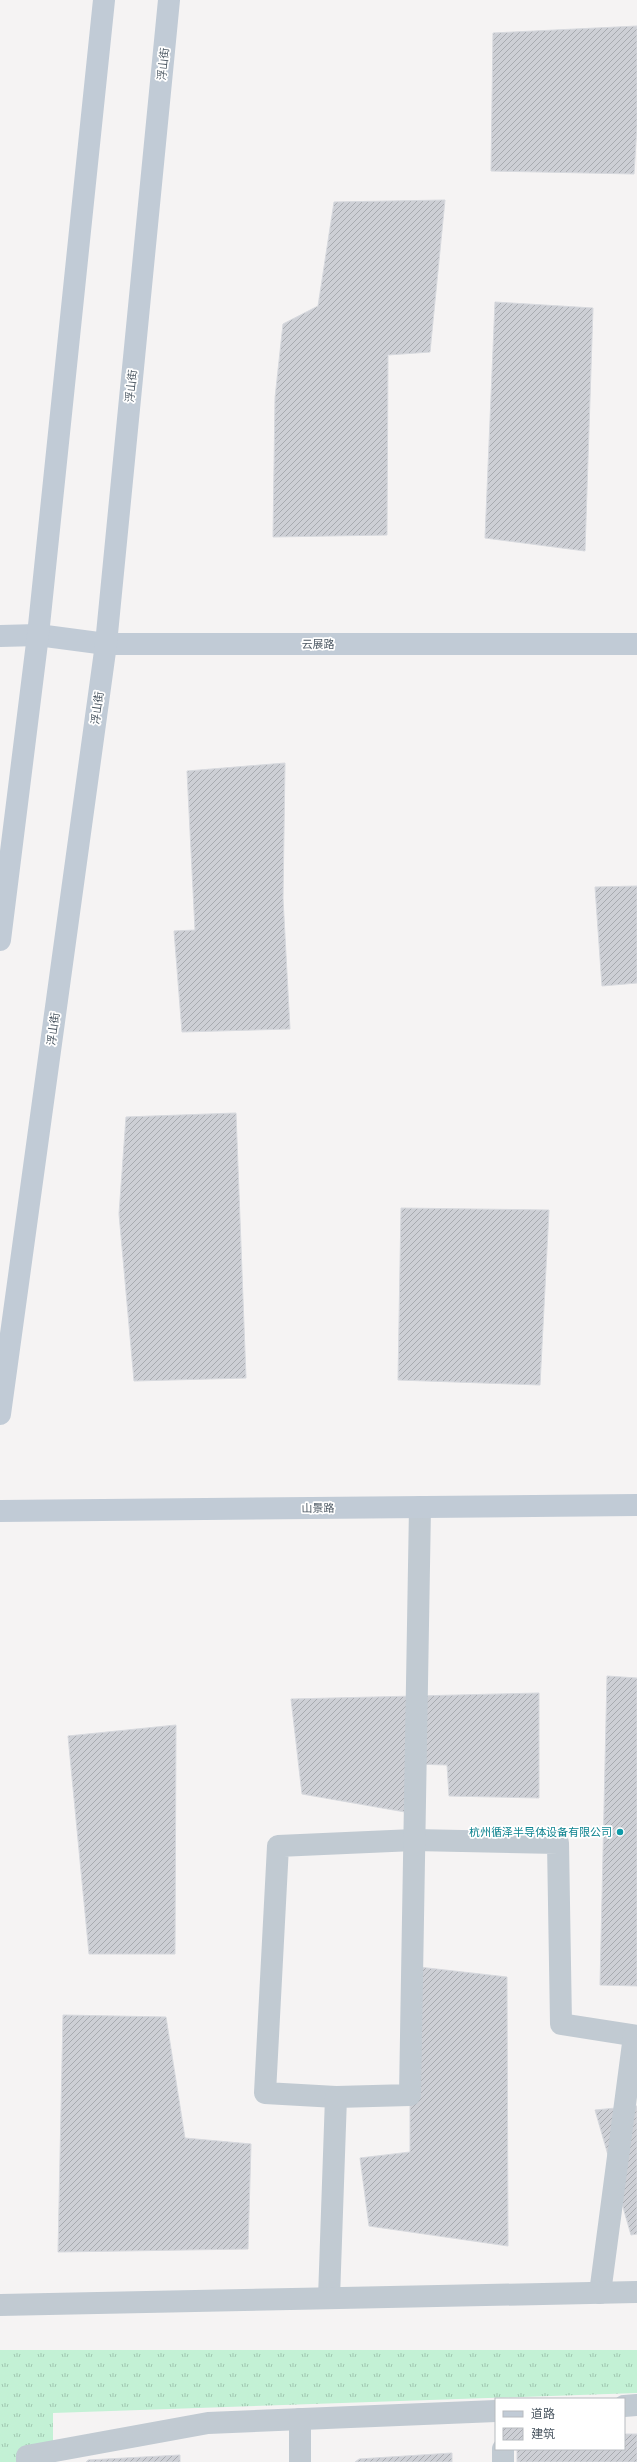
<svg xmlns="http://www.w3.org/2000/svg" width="637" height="2462" font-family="Ubuntu,'Noto Sans SC',sans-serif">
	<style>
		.grass { fill: url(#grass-tufts) }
		.building { fill: url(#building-hatch); stroke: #d7d9de }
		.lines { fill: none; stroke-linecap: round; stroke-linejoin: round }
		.street { stroke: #c1cad2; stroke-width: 22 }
		.secondary { stroke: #c1cbd6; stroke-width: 22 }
		.culture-dot { fill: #0f9aa8; stroke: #fff; stroke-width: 1.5 }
		.labels { text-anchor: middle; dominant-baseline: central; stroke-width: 3.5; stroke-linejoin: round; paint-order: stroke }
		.street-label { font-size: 11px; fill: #4a5661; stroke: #fff }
		.culture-label { font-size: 11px; fill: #0d838f; stroke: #fff; text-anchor: end }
	</style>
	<defs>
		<pattern id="grass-tufts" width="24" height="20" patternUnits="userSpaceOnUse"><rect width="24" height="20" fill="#c3f1d5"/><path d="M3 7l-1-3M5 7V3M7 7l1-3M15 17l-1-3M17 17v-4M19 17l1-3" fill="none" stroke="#a0c6b0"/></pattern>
		<pattern id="building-hatch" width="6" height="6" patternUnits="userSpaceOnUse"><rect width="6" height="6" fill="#cdcfd5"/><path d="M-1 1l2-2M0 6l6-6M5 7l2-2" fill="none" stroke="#a8abb0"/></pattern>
	</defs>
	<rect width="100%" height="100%" fill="#f5f3f3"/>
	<path class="grass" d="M 0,2350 L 637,2350 L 637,2393 L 53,2413 L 53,2462 L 0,2462 Z"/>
	<g class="building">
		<path d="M 637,26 L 637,126 L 634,174 L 491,171 L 493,33 Z"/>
		<path d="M 445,200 L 430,352 L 388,355 L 387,535 L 273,537 L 275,398 L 283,324 L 318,306 L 334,202 Z"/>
		<path d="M 495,302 L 593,308 L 585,551 L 485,538 Z"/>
		<path d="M 285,763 L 283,898 L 290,1029 L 182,1032 L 174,931 L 195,930 L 187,771 Z"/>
		<path d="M 637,886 L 637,983 L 602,986 L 595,887 Z"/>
		<path d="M 236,1113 L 246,1378 L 134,1381 L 119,1214 L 126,1117 Z"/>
		<path d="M 401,1208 L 549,1210 L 540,1385 L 398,1380 Z"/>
		<path d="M 607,1676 L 637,1678 L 637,1986 L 600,1985 Z"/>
		<path d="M 539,1693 L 539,1798 L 449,1796 L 447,1765 L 412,1764 L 405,1812 L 302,1794 L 291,1699 Z"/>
		<path d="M 176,1725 L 175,1954 L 89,1954 L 68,1736 Z"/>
		<path d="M 410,1966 L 507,1977 L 508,2246 L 369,2226 L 360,2158 L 410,2152 Z"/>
		<path d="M 63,2015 L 166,2017 L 185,2138 L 251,2144 L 248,2249 L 58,2252 Z"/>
		<path d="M 637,2106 L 637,2234 L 631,2235 L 595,2110 Z"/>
		<path d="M 624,2434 L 637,2434 L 637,2462 L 517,2462 L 517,2449 L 624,2449 Z"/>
		<path d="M 452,2453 L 452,2462 L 355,2462 L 359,2459 Z"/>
		<path d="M 180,2455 L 180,2462 L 86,2462 L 88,2460 Z"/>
	</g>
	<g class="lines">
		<g class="street">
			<path d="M 336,2097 L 265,2093 L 278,1846 L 414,1840 L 558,1843 L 561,2024 L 637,2036"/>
			<path d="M 600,2293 L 634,2036"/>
			<path d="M 329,2298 L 336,2097 L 410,2095 L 420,1507"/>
			<path d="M 0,2305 L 637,2292"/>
			<path d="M 624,2406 L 637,2405"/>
			<path d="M 503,2449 L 503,2462"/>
			<path d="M 27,2462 L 27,2456 L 208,2423 L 496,2411"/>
			<path d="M 300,2462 L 300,2419"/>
		</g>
		<g class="secondary">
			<path d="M 0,636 L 38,635 L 106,644 L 637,644"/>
			<path d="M 0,940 L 38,635 L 104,0"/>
			<path d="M 0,1414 L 106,644 L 169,0"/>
			<path d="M 0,1511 L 637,1505"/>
		</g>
	</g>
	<circle class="culture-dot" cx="620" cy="1832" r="4"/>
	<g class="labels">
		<g class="street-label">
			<text transform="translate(163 64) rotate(-84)">浮山街</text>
			<text transform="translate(131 386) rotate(-84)">浮山街</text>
			<text x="318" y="644">云展路</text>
			<text transform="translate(97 708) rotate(-82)">浮山街</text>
			<text transform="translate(53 1029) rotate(-82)">浮山街</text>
			<text transform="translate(318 1508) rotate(-1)">山景路</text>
		</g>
		<g class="culture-label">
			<text x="612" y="1832">杭州循泽半导体设备有限公司</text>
		</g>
	</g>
	<rect x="495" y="2398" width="130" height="52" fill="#ffffff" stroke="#b7bbc0"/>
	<rect x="503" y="2411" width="20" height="6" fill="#c1cbd6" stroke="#b7bbc0"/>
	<text x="531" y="2418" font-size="12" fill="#4a5661">道路</text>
	<rect x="503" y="2428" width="20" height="12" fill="url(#building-hatch)" stroke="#b7bbc0"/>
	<text x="531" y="2438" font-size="12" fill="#4a5661">建筑</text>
</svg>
